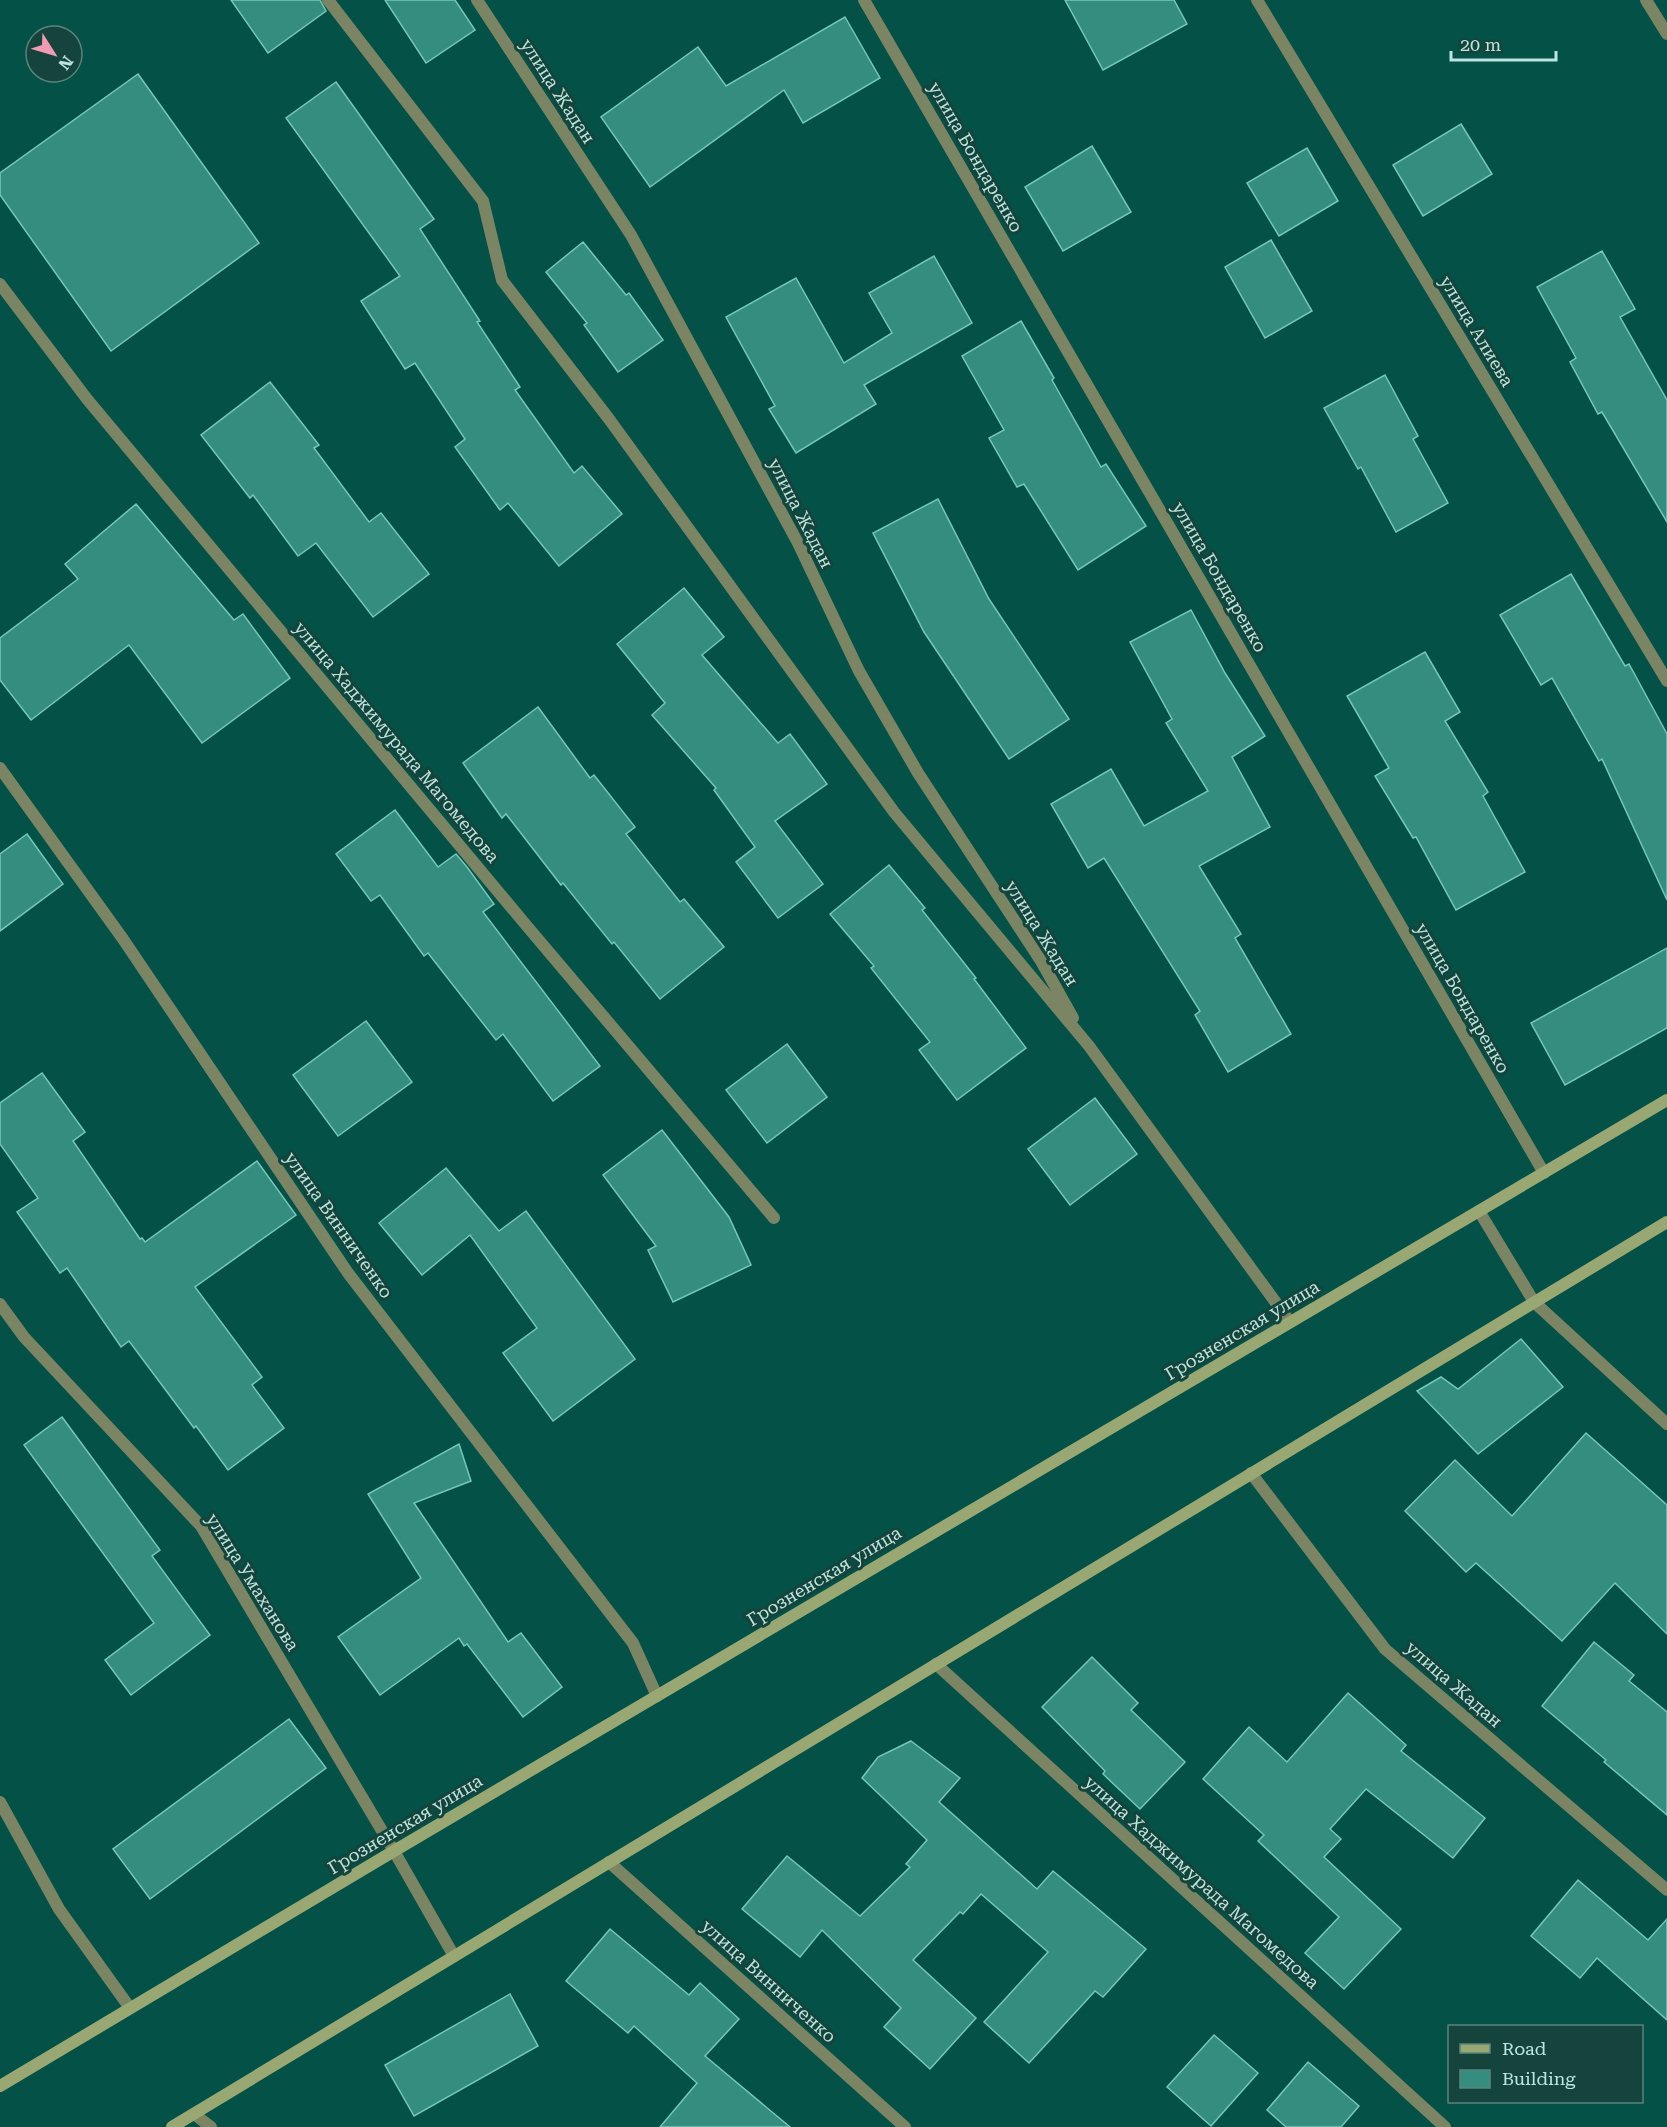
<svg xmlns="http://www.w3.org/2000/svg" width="1667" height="2127" font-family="'Roboto Serif',serif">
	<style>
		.building { fill: #348d7f; stroke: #73c8b9; stroke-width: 1.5 }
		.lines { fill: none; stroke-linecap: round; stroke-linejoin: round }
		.street { stroke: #7b8563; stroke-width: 12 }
		.secondary { stroke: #99a872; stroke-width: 12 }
		.labels { text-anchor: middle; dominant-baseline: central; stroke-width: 6; stroke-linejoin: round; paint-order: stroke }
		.street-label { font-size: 18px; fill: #bde5dd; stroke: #15443c }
	</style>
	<rect width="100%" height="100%" fill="#035147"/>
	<g class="building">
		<path d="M 231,0 L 320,0 L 326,11 L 268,53 Z"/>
		<path d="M 385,0 L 455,0 L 475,30 L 426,63 Z"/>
		<path d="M 1065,0 L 1174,0 L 1187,24 L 1103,70 Z"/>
		<path d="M 845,17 L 880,78 L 803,123 L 784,90 L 650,187 L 601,117 L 698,47 L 726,86 Z"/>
		<path d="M 138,74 L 259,243 L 111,351 L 0,195 L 0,173 Z"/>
		<path d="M 336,82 L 434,219 L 420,229 L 480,321 L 477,322 L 520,387 L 515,390 L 574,473 L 582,466 L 622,514 L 559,566 L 508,503 L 500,510 L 455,447 L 465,439 L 415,363 L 405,369 L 361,301 L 400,276 L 286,118 Z"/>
		<path d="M 1461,124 L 1492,174 L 1423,216 L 1393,165 Z"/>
		<path d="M 1092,146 L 1131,212 L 1063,251 L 1025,187 Z"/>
		<path d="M 1307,148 L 1338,201 L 1279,236 L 1247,183 Z"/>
		<path d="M 1271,240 L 1312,311 L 1265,338 L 1225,267 Z"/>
		<path d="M 583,242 L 626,295 L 629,293 L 663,340 L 618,372 L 584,325 L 587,323 L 546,272 Z"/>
		<path d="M 1602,251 L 1635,309 L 1620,317 L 1667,400 L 1667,522 L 1602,412 L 1598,414 L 1570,362 L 1576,358 L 1537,287 Z"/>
		<path d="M 934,256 L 972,323 L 864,385 L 876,404 L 796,453 L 769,409 L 775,406 L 726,317 L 796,278 L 844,363 L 892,333 L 869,293 Z"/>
		<path d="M 1021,321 L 1054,378 L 1052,380 L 1101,467 L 1106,464 L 1146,526 L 1078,570 L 1024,484 L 1017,487 L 989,438 L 1004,430 L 962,356 Z"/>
		<path d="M 1385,375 L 1418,436 L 1413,439 L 1448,503 L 1396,532 L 1361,467 L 1358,469 L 1324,408 Z"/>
		<path d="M 270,382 L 319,445 L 314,448 L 369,522 L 381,513 L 429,574 L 373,617 L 316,543 L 298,556 L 253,495 L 250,498 L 201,435 Z"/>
		<path d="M 938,499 L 989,599 L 1069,719 L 1009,759 L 924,632 L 873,533 Z"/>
		<path d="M 136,504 L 234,620 L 243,614 L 290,678 L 202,743 L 129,645 L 31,720 L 0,680 L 0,638 L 78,579 L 65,564 Z"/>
		<path d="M 1571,574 L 1625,666 L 1629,664 L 1667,734 L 1667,900 L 1602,759 L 1599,761 L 1552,678 L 1541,685 L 1500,615 Z"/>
		<path d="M 684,588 L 724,637 L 702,655 L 778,743 L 790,734 L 827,784 L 775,821 L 823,884 L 778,918 L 736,862 L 755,847 L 714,790 L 716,788 L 652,715 L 665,703 L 617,644 Z"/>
		<path d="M 1191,610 L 1225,673 L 1265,736 L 1232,757 L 1270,827 L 1199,866 L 1241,934 L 1235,938 L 1291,1034 L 1228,1072 L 1195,1015 L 1200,1011 L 1104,858 L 1088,868 L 1051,804 L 1111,769 L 1144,826 L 1208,791 L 1166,723 L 1172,719 L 1130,642 Z"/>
		<path d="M 1425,652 L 1460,712 L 1445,721 L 1488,792 L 1483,796 L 1525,872 L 1456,910 L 1416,837 L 1413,838 L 1375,776 L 1389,768 L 1347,696 Z"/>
		<path d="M 538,707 L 590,778 L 594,775 L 635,827 L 626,834 L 680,902 L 684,899 L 724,947 L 660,999 L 614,942 L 612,944 L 563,883 L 561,885 L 506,814 L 502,818 L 463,763 Z"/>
		<path d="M 395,810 L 438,867 L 456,854 L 467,867 L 494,904 L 483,912 L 600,1066 L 553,1101 L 503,1034 L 496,1040 L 428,953 L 424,956 L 380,895 L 371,901 L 336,854 Z"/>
		<path d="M 27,834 L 63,884 L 0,931 L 0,854 Z"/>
		<path d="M 889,865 L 925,908 L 922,910 L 976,978 L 974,979 L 1026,1048 L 957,1100 L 919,1050 L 930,1042 L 871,968 L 874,966 L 830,914 Z"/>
		<path d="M 1667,948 L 1667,1028 L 1565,1085 L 1531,1023 Z"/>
		<path d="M 366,1021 L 412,1082 L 338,1136 L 293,1075 Z"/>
		<path d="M 787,1044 L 827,1097 L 767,1143 L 726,1090 Z"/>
		<path d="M 42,1073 L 85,1132 L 73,1141 L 140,1239 L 142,1238 L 145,1242 L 257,1161 L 296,1215 L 195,1287 L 262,1377 L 252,1385 L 284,1428 L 228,1470 L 196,1426 L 194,1428 L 129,1341 L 121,1347 L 67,1268 L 60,1273 L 17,1212 L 38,1198 L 0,1144 L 0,1103 Z"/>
		<path d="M 1095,1098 L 1137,1154 L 1070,1205 L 1028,1149 Z"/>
		<path d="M 662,1130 L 729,1217 L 751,1265 L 673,1302 L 648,1250 L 656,1246 L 603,1175 Z"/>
		<path d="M 446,1168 L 499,1231 L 526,1211 L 635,1359 L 553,1421 L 503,1353 L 537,1328 L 470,1235 L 422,1275 L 379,1223 Z"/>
		<path d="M 1521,1339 L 1563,1387 L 1478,1454 L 1417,1391 L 1441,1377 L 1458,1389 Z"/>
		<path d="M 62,1417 L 160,1550 L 152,1556 L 210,1635 L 131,1695 L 105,1660 L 154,1623 L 24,1445 Z"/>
		<path d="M 1586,1433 L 1667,1505 L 1667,1634 L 1615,1583 L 1562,1641 L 1476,1563 L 1466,1572 L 1405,1511 L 1455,1460 L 1512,1516 Z"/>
		<path d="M 459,1444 L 471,1481 L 414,1503 L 508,1642 L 521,1633 L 562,1687 L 523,1717 L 467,1644 L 464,1646 L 459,1638 L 380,1695 L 338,1637 L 421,1578 L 368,1494 Z"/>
		<path d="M 1594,1642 L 1634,1675 L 1629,1681 L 1667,1712 L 1667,1815 L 1604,1762 L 1606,1760 L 1542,1706 Z"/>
		<path d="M 1092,1657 L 1138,1703 L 1131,1710 L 1185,1762 L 1140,1809 L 1103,1774 L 1105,1771 L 1042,1707 Z"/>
		<path d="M 1348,1693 L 1406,1745 L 1401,1751 L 1485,1818 L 1453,1858 L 1366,1789 L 1330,1829 L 1341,1839 L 1324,1857 L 1401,1929 L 1344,1989 L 1305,1953 L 1339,1917 L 1258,1841 L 1264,1835 L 1203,1779 L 1249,1727 L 1287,1762 Z"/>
		<path d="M 289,1719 L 326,1768 L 150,1899 L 113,1849 Z"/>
		<path d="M 911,1741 L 960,1778 L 939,1802 L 1037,1889 L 1053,1871 L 1146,1949 L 1103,1997 L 1095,1991 L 1029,2063 L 984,2022 L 1048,1952 L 981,1894 L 963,1914 L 960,1912 L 913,1960 L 976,2018 L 930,2069 L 884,2027 L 901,2008 L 822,1930 L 800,1957 L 742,1909 L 787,1856 L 860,1916 L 910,1867 L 906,1864 L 927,1840 L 862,1778 L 878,1757 Z"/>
		<path d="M 1578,1880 L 1648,1940 L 1667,1919 L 1667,2020 L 1597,1958 L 1580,1978 L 1531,1936 Z"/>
		<path d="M 610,1929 L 689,1995 L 700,1983 L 739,2019 L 705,2056 L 790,2127 L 660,2127 L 697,2083 L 634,2026 L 628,2033 L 566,1981 Z"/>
		<path d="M 510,1994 L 538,2046 L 414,2116 L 385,2065 Z"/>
		<path d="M 1214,2035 L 1258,2073 L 1211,2126 L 1167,2087 Z"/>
		<path d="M 1308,2062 L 1359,2106 L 1341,2127 L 1286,2127 L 1267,2110 Z"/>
	</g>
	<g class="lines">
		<g class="street">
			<path d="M 328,0 L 483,201 L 502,280 L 609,419 L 894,812 L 1089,1046 L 1290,1322"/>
			<path d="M 477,0 L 631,235 L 798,543 L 859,671 L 918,773 L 1041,961 L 1073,1018"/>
			<path d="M 864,0 L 1544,1173"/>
			<path d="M 1257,0 L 1667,681"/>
			<path d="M 1646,0 L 1667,34"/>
			<path d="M 0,284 L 87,399 L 526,925 L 774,1218"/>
			<path d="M 0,768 L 123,939 L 348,1273 L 633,1643 L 657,1696"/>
			<path d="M 1479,1211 L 1534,1302 L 1667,1424"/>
			<path d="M 0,1304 L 24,1337 L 201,1526 L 394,1851 L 454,1956"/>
			<path d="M 1251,1473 L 1385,1649 L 1667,1890"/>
			<path d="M 936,1664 L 1445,2127"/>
			<path d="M 0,1802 L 59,1909 L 130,2008"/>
			<path d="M 609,1862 L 905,2127"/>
			<path d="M 194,2114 L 211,2127"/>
		</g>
		<g class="secondary">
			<path d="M 0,2086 L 394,1851 L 1667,1100"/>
			<path d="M 172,2127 L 1667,1222"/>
		</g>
	</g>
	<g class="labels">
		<g class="street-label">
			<text transform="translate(558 91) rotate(57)">улица Жадан</text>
			<text transform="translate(976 157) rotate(60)">улица Бондаренко</text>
			<text transform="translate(1477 331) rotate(59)">улица Алиева</text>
			<text transform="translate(801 513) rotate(63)">улица Жадан</text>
			<text transform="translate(1220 577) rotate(60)">улица Бондаренко</text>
			<text transform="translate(397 742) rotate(50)">улица Хаджимурада Магомедова</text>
			<text transform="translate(1042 933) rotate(58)">улица Жадан</text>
			<text transform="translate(1463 998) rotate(60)">улица Бондаренко</text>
			<text transform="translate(339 1225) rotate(55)">улица Винниченко</text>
			<text transform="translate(1242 1330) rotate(-31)">Грозненская улица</text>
			<text transform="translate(824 1576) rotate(-31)">Грозненская улица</text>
			<text transform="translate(253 1582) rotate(58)">улица Умаханова</text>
			<text transform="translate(1454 1684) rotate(41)">улица Жадан</text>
			<text transform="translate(405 1824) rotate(-31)">Грозненская улица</text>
			<text transform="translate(1202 1882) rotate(42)">улица Хаджимурада Магомедова</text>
			<text transform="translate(769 1981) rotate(42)">улица Винниченко</text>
		</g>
	</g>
	<rect x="1448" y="2025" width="195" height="78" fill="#15443c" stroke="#58847c" stroke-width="1.5"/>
	<rect x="1460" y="2044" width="30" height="9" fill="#99a872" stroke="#58847c" stroke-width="1.5"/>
	<text x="1502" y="2055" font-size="18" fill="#bde5dd">Road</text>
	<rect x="1460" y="2070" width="30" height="18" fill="#348d7f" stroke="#58847c" stroke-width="1.5"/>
	<text x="1502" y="2085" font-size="18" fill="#bde5dd">Building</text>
	<g transform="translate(54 54) rotate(127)"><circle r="28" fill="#15443c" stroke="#58847c" stroke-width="1.5"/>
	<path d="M0-4.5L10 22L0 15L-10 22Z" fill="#f19ab3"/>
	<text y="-9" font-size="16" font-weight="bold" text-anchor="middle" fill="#bde5dd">N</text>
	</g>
	<path d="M1451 51v9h105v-9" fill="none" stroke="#bde5dd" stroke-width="3"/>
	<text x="1460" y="51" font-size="18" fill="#bde5dd" stroke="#15443c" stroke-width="4.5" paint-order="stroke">20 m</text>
</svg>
